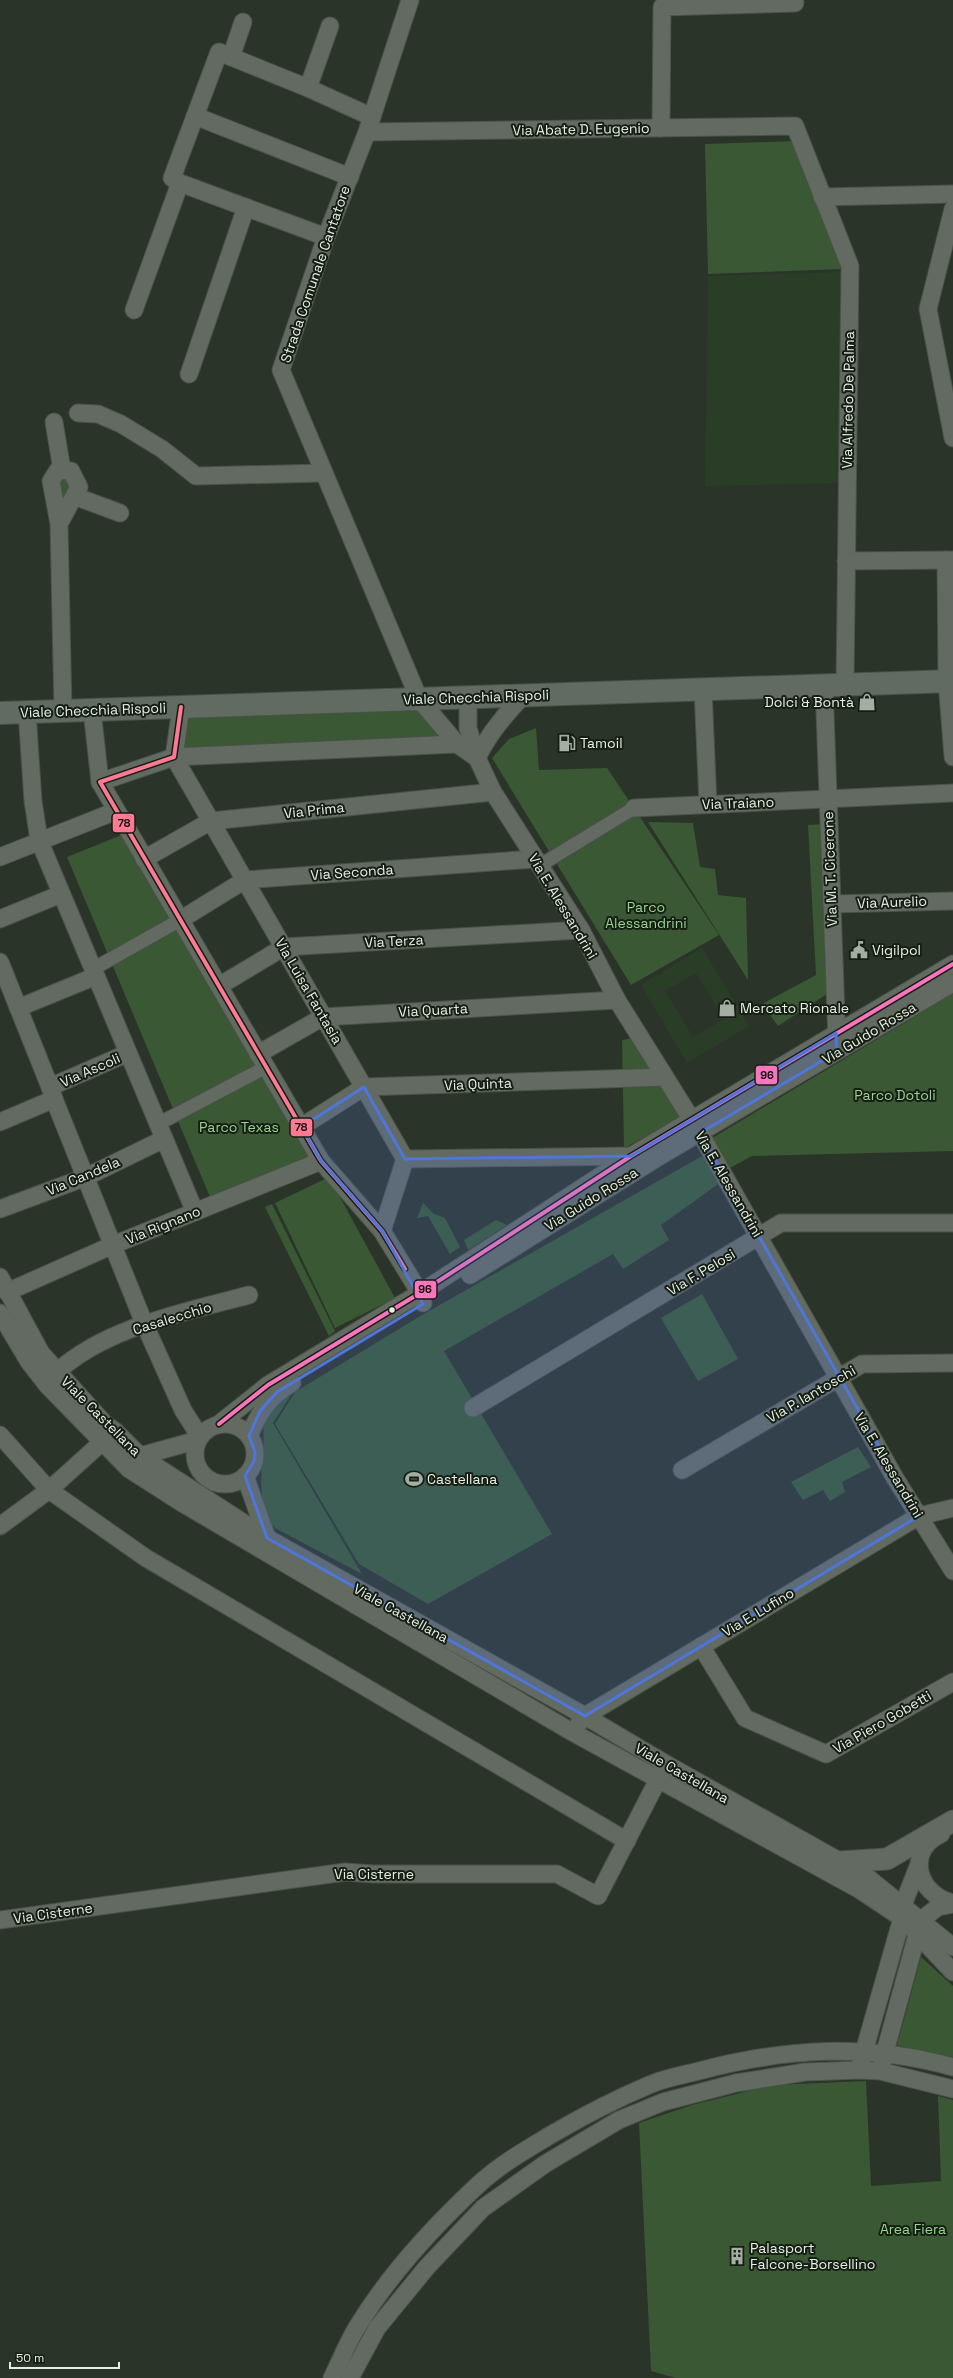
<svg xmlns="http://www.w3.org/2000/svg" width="953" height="2378" font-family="'Space Grotesk',sans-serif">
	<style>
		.built { fill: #2a3e27; fill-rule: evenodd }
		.green { fill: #395833 }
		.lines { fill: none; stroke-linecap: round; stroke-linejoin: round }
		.pedestrian-casing { stroke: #4a5249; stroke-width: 15 }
		.minor-casing { stroke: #4a5249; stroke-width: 19 }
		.tertiary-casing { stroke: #4a5249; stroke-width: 23 }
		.secondary-casing { stroke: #4a5249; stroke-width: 24 }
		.pedestrian { stroke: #626a61; stroke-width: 13 }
		.minor { stroke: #626a61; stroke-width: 17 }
		.tertiary { stroke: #626a61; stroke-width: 21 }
		.secondary { stroke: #626b61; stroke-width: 22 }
		.bus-1-casing { stroke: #161d14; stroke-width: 7 }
		.bus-2-casing { stroke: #161d14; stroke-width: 7 }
		.bus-1 { stroke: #fe7a93; stroke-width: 4 }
		.bus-2 { stroke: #fc73be; stroke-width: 4 }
		.marked { fill: #4f76db; fill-opacity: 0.2; stroke: #4f76db; stroke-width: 3; stroke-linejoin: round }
		.bus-dot { fill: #e5f0e3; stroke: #161d14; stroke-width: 1.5 }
		.labels { text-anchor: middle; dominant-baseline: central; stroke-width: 4; stroke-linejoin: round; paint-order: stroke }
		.street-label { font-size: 14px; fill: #e5f0e3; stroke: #161d14 }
		.poi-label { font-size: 14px; fill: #e5f0e3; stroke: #161d14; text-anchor: start }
		.park-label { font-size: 14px; fill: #95d68b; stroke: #161d14 }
		.line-badge { stroke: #161d14; stroke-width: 1.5 }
		.pale-badge-label { font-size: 11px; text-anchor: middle; font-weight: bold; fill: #111 }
	</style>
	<rect width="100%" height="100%" fill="#2b3429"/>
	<g class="built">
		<path d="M 845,272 L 841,483 L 705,486 L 708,276 Z"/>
		<path d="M 702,948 L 749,1026 L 687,1063 L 641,985 ZM 696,973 L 724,1019 L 693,1037 L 665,991 Z"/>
	</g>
	<g class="green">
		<path d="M 797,141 L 844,269 L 708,274 L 705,144 Z"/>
		<path d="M 59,474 L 75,487 L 60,516 Z"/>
		<path d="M 416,702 L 445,739 L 178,753 L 184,710 Z"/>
		<path d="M 536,728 L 539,770 L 607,768 L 719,935 L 631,985 L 492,758 L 509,739 Z"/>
		<path d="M 648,822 L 693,823 L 700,867 L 715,869 L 718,895 L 746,898 L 748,980 Z"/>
		<path d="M 824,824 L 830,992 L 778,1026 L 762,1004 L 816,975 L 808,825 Z"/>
		<path d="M 129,832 L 317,1153 L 210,1197 L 67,857 Z"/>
		<path d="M 953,992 L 953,1151 L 752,1156 L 728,1169 L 709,1140 L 906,1022 Z"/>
		<path d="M 634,1038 L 684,1116 L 624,1148 L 622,1040 Z"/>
		<path d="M 711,1151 L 721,1182 L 661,1225 L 669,1240 L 623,1269 L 613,1254 L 444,1351 L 552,1534 L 428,1604 L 359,1564 L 275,1424 L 295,1392 L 422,1315 Z"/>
		<path d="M 329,1177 L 395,1298 L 335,1328 L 275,1203 Z"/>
		<path d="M 423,1203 L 434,1214 L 445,1218 L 460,1247 L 450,1254 L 428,1216 L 417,1218 Z"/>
		<path d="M 272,1204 L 335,1331 L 329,1336 L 265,1207 Z"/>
		<path d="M 496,1220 L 507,1225 L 468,1250 L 464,1240 Z"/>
		<path d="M 702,1294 L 738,1359 L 698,1381 L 661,1318 Z"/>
		<path d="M 293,1392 L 273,1423 L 362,1574 L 275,1528 C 257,1510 261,1472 263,1449 C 265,1433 260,1426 269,1411 C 273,1403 286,1397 293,1392 Z"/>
		<path d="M 858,1447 L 871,1467 L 842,1482 L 845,1492 L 830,1501 L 823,1490 L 803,1500 L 791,1482 Z"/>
		<path d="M 921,1957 L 953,1986 L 953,2060 L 897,2045 Z"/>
		<path d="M 866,2081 L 871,2186 L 941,2181 L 938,2096 L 953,2100 L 953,2378 L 676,2378 L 651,2371 L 639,2123 L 692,2105 L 772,2085 Z"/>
	</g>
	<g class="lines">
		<g class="pedestrian-casing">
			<g id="pedestrian">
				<path d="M 539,866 L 634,808"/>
				<path d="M 93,969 L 180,920"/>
				<path d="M 158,1124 L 266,1067"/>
			</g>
		</g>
		<g class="minor-casing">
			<g id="minor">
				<path d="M 410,0 L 367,132 L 326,237 L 281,370 L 419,699 L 457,744 L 477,758"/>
				<path d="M 231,57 L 243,22"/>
				<path d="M 308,88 L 330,26"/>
				<path d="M 195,116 L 350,177"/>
				<path d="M 661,128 L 662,7 L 795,3"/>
				<path d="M 367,132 L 795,126 L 850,266 L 845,685"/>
				<path d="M 822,197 L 953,194"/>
				<path d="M 953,209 L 928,309 L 953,438"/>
				<path d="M 326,237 L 180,183 L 172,178 L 219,52 L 308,88 L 372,117"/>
				<path d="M 134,310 L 180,183"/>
				<path d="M 189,374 L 246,207"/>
				<path d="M 78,413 L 98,414 L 121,424 L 162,449 L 196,476 L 323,473"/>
				<path d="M 54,422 L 62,470"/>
				<path d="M 74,496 L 120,513"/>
				<path d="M 59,524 L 79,487 L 71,471 L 58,470 L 51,481 L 59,524 L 63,711"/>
				<path d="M 946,560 L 947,681 L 953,757"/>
				<path d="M 846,561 L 953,560"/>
				<path d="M 824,685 L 837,1042"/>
				<path d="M 703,689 L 708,804"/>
				<path d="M 468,697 L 468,728 L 477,758 L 493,792 L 581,930 L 617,1000 L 700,1133 L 895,1478 L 953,1571"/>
				<path d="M 181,707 L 174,757 L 100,782 L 321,1161 L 382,1231 L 420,1293 L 423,1303"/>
				<path d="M 92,710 L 100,782"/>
				<path d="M 27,712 L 33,801 L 39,840 L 195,1212"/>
				<path d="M 477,758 C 489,733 505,714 524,695"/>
				<path d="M 634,808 L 953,793"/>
				<path d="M 0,857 L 116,811"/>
				<path d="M 144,859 L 211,821 L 493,792"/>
				<path d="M 832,904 L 953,901"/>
				<path d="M 0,919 L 61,894"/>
				<path d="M 180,920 L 245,880 L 534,859"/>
				<path d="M 0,962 L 50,1087"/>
				<path d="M 219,986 L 284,947 L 581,930"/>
				<path d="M 18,1008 L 96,976"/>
				<path d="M 258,1054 L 323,1017 L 617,1000"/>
				<path d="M 54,1099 L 144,1323 L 183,1410 L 200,1437"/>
				<path d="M 0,1122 L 54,1099 L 50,1087 L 128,1053"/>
				<path d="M 301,1127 L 364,1087 L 665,1077"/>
				<path d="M 405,1159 L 631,1156"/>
				<path d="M 0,1209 L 86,1177 L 164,1139"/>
				<path d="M 382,1231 L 405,1159 L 174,757 L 457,744"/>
				<path d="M 470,1275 L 660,1156 L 953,983"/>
				<path d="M 0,1277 L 41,1353 L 105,1424 L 115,1431 L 140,1456 L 267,1538 L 585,1716 L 666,1764 L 866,1876 L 953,1947"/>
				<path d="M 7,1292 L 113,1245 L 321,1161"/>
				<path d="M 0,1313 L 29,1362 L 47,1385 L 129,1469 L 182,1503 L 572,1732 L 860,1890 L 902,1918 L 953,1972"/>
				<path d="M 57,1372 C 106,1327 186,1312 249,1295"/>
				<path d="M 473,1408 L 781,1223 L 953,1223"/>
				<path d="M 219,1424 L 268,1385 L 420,1293 L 631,1156 L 953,964"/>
				<circle cx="225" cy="1454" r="30"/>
				<path d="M 0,1435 L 49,1490 L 146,1558 L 627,1841"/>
				<path d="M 249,1436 C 259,1412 270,1396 292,1383"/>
				<path d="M 140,1456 L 198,1440"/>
				<path d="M 682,1470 L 862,1364 L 953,1363"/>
				<path d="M 245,1476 L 267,1538"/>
				<path d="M 0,1526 L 49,1490 L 110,1435"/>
				<path d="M 701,1646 L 745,1718 L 826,1754 L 953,1682"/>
				<path d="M 579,1723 L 585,1716 L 919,1516 L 953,1508"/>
				<path d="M 941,1834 C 905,1850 917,1895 953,1903"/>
				<path d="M 0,1920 L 345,1872 L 374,1874 L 557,1874 L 598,1896 L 663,1770"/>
				<path d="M 861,2062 L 902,1918 L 903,1905 L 919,1864"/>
				<path d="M 882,2063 L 921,1920 L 938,1907 L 953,1904"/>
				<path d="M 332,2378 C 341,2360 348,2341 359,2324 C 390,2274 436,2224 479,2184 C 502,2163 529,2148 554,2133 C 585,2115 616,2099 649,2085 C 665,2078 683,2075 699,2071 C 786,2048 866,2043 953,2067"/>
				<path d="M 350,2378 L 377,2328 L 427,2267 L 483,2208 L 545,2164 L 619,2120 L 663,2102 L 736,2083 L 805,2072 L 859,2070 L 880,2071 L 953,2089"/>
			</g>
		</g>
		<g class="tertiary-casing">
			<path id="tertiary" d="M 838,1862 L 887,1859 L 953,1821"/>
		</g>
		<g class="secondary-casing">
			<path id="secondary" d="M 0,713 L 953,681"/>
		</g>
		<use href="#pedestrian" class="pedestrian"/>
		<use href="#minor" class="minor"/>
		<use href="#tertiary" class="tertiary"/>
		<use href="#secondary" class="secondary"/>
		<g class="bus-1-casing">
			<path id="bus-1" d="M 181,707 L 174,757 L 100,782 L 321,1161 L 382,1231 L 405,1269"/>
		</g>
		<g class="bus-2-casing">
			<path id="bus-2" d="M 219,1424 L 268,1385 L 420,1293 L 631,1156 L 953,964"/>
		</g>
		<use href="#bus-1" class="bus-1"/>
		<use href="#bus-2" class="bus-2"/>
	</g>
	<path class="marked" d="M 836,1033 L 837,1052 L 700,1133 L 919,1516 L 585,1716 L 267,1538 L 245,1476 L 254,1461 L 255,1452 L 249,1436 L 260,1411 L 277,1392 L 423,1304 L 382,1231 L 321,1161 L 301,1127 L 364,1087 L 405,1159 L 631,1156 Z"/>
	<defs>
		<g id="shop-bare" transform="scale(1.38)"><path d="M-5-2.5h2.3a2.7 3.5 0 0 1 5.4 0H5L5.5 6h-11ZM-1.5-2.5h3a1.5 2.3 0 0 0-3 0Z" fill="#a4aea2" stroke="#161d14" stroke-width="2.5" paint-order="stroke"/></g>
		<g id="fuel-bare" transform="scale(1.38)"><path d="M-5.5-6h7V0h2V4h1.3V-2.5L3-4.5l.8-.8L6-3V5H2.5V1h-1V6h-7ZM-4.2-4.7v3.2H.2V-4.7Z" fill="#a4aea2" stroke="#161d14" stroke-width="2.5" paint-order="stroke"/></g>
		<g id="civic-bare" transform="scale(1.38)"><path d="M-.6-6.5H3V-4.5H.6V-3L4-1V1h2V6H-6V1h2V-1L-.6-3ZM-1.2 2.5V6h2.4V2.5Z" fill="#a4aea2" stroke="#161d14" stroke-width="2.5" paint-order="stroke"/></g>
		<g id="stadium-bare" transform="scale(1.38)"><path d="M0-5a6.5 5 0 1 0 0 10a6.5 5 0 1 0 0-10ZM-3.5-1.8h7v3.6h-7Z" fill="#a4aea2" stroke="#161d14" stroke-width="2.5" paint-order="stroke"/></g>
		<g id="building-bare" transform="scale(1.38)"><path d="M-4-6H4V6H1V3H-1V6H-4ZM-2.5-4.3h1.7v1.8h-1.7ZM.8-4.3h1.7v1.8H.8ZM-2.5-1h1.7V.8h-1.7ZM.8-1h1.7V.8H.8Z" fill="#a4aea2" stroke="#161d14" stroke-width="2.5" paint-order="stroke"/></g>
	</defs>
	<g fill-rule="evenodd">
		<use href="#shop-bare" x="867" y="702"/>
		<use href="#fuel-bare" x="567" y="743"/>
		<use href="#civic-bare" x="859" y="950"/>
		<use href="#shop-bare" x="727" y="1008"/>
		<use href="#stadium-bare" x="414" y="1479"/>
		<use href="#building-bare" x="737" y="2256"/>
	</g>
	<circle class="bus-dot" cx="392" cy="1310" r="3.5"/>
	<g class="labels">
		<g class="street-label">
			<text transform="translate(581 129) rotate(-1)">Via Abate D. Eugenio</text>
			<text transform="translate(315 274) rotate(-71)">Strada Comunale Cantatore</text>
			<text transform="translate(848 400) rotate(-89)">Via Alfredo De Palma</text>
			<text transform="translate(476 697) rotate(-2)">Viale Checchia Rispoli</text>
			<text transform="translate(93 710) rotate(-2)">Viale Checchia Rispoli</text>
			<text transform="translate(738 803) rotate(-2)">Via Traiano</text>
			<text transform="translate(314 810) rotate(-6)">Via Prima</text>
			<text transform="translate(830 869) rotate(-92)">Via M. T. Cicerone</text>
			<text transform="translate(352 872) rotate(-4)">Via Seconda</text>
			<text transform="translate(892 902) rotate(-2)">Via Aurelio</text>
			<text transform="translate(563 906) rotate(59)">Via E. Alessandrini</text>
			<text transform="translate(394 941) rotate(-3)">Via Terza</text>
			<text transform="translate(309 991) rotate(60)">Via Luisa Fantasia</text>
			<text transform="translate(433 1010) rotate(-3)">Via Quarta</text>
			<text transform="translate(869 1033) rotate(-31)">Via Guido Rossa</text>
			<text transform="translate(90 1070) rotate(-24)">Via Ascoli</text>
			<text transform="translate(478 1084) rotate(-2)">Via Quinta</text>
			<text transform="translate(83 1176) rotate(-23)">Via Candela</text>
			<text transform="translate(729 1184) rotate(60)">Via E. Alessandrini</text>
			<text transform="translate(591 1199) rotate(-32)">Via Guido Rossa</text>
			<text transform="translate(163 1225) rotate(-22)">Via Rignano</text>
			<text transform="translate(701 1272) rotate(-31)">Via F. Pelosi</text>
			<text transform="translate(172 1318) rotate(-17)">Casalecchio</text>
			<text transform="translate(811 1394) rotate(-30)">Via P. Iantoschi</text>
			<text transform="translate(101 1416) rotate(45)">Viale Castellana</text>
			<text transform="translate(889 1465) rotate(59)">Via E. Alessandrini</text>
			<text transform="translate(758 1612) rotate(-31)">Via E. Lufino</text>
			<text transform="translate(401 1613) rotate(29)">Viale Castellana</text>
			<text transform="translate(882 1722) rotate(-30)">Via Piero Gobetti</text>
			<text transform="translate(682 1773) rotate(30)">Viale Castellana</text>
			<text x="374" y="1874">Via Cisterne</text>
			<text transform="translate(53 1913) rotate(-8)">Via Cisterne</text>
		</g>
		<g class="poi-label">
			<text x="854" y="702" text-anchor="end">Dolci &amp; Bontà</text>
			<text x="580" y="743">Tamoil</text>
			<text x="872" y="950">Vigilpol</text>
			<text x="740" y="1008">Mercato Rionale</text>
			<text x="427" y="1479">Castellana</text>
			<text x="750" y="2248">Palasport<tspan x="750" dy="16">Falcone-Borsellino</tspan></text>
		</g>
		<g class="park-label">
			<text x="646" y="907">Parco<tspan x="646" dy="16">Alessandrini</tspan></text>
			<text x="895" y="1095">Parco Dotoli</text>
			<text x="239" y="1127">Parco Texas</text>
			<text x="913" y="2229">Area Fiera</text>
		</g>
	</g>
	<g class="line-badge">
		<rect x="112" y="813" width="23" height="20" rx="4" fill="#fe7a93"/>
		<rect x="755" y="1065" width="23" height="20" rx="4" fill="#fc73be"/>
		<rect x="290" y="1118" width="23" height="19" rx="4" fill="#fe7a93"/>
		<rect x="414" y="1280" width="23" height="19" rx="4" fill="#fc73be"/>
	</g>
	<g class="pale-badge-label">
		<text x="124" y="827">78</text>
		<text x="767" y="1079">96</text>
		<text x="301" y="1131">78</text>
		<text x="425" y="1293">96</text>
	</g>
	<path d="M10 2362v6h109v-6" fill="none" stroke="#e5f0e3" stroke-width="2"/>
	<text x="16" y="2362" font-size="12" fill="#e5f0e3" stroke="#161d14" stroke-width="3" paint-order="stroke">50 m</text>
</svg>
